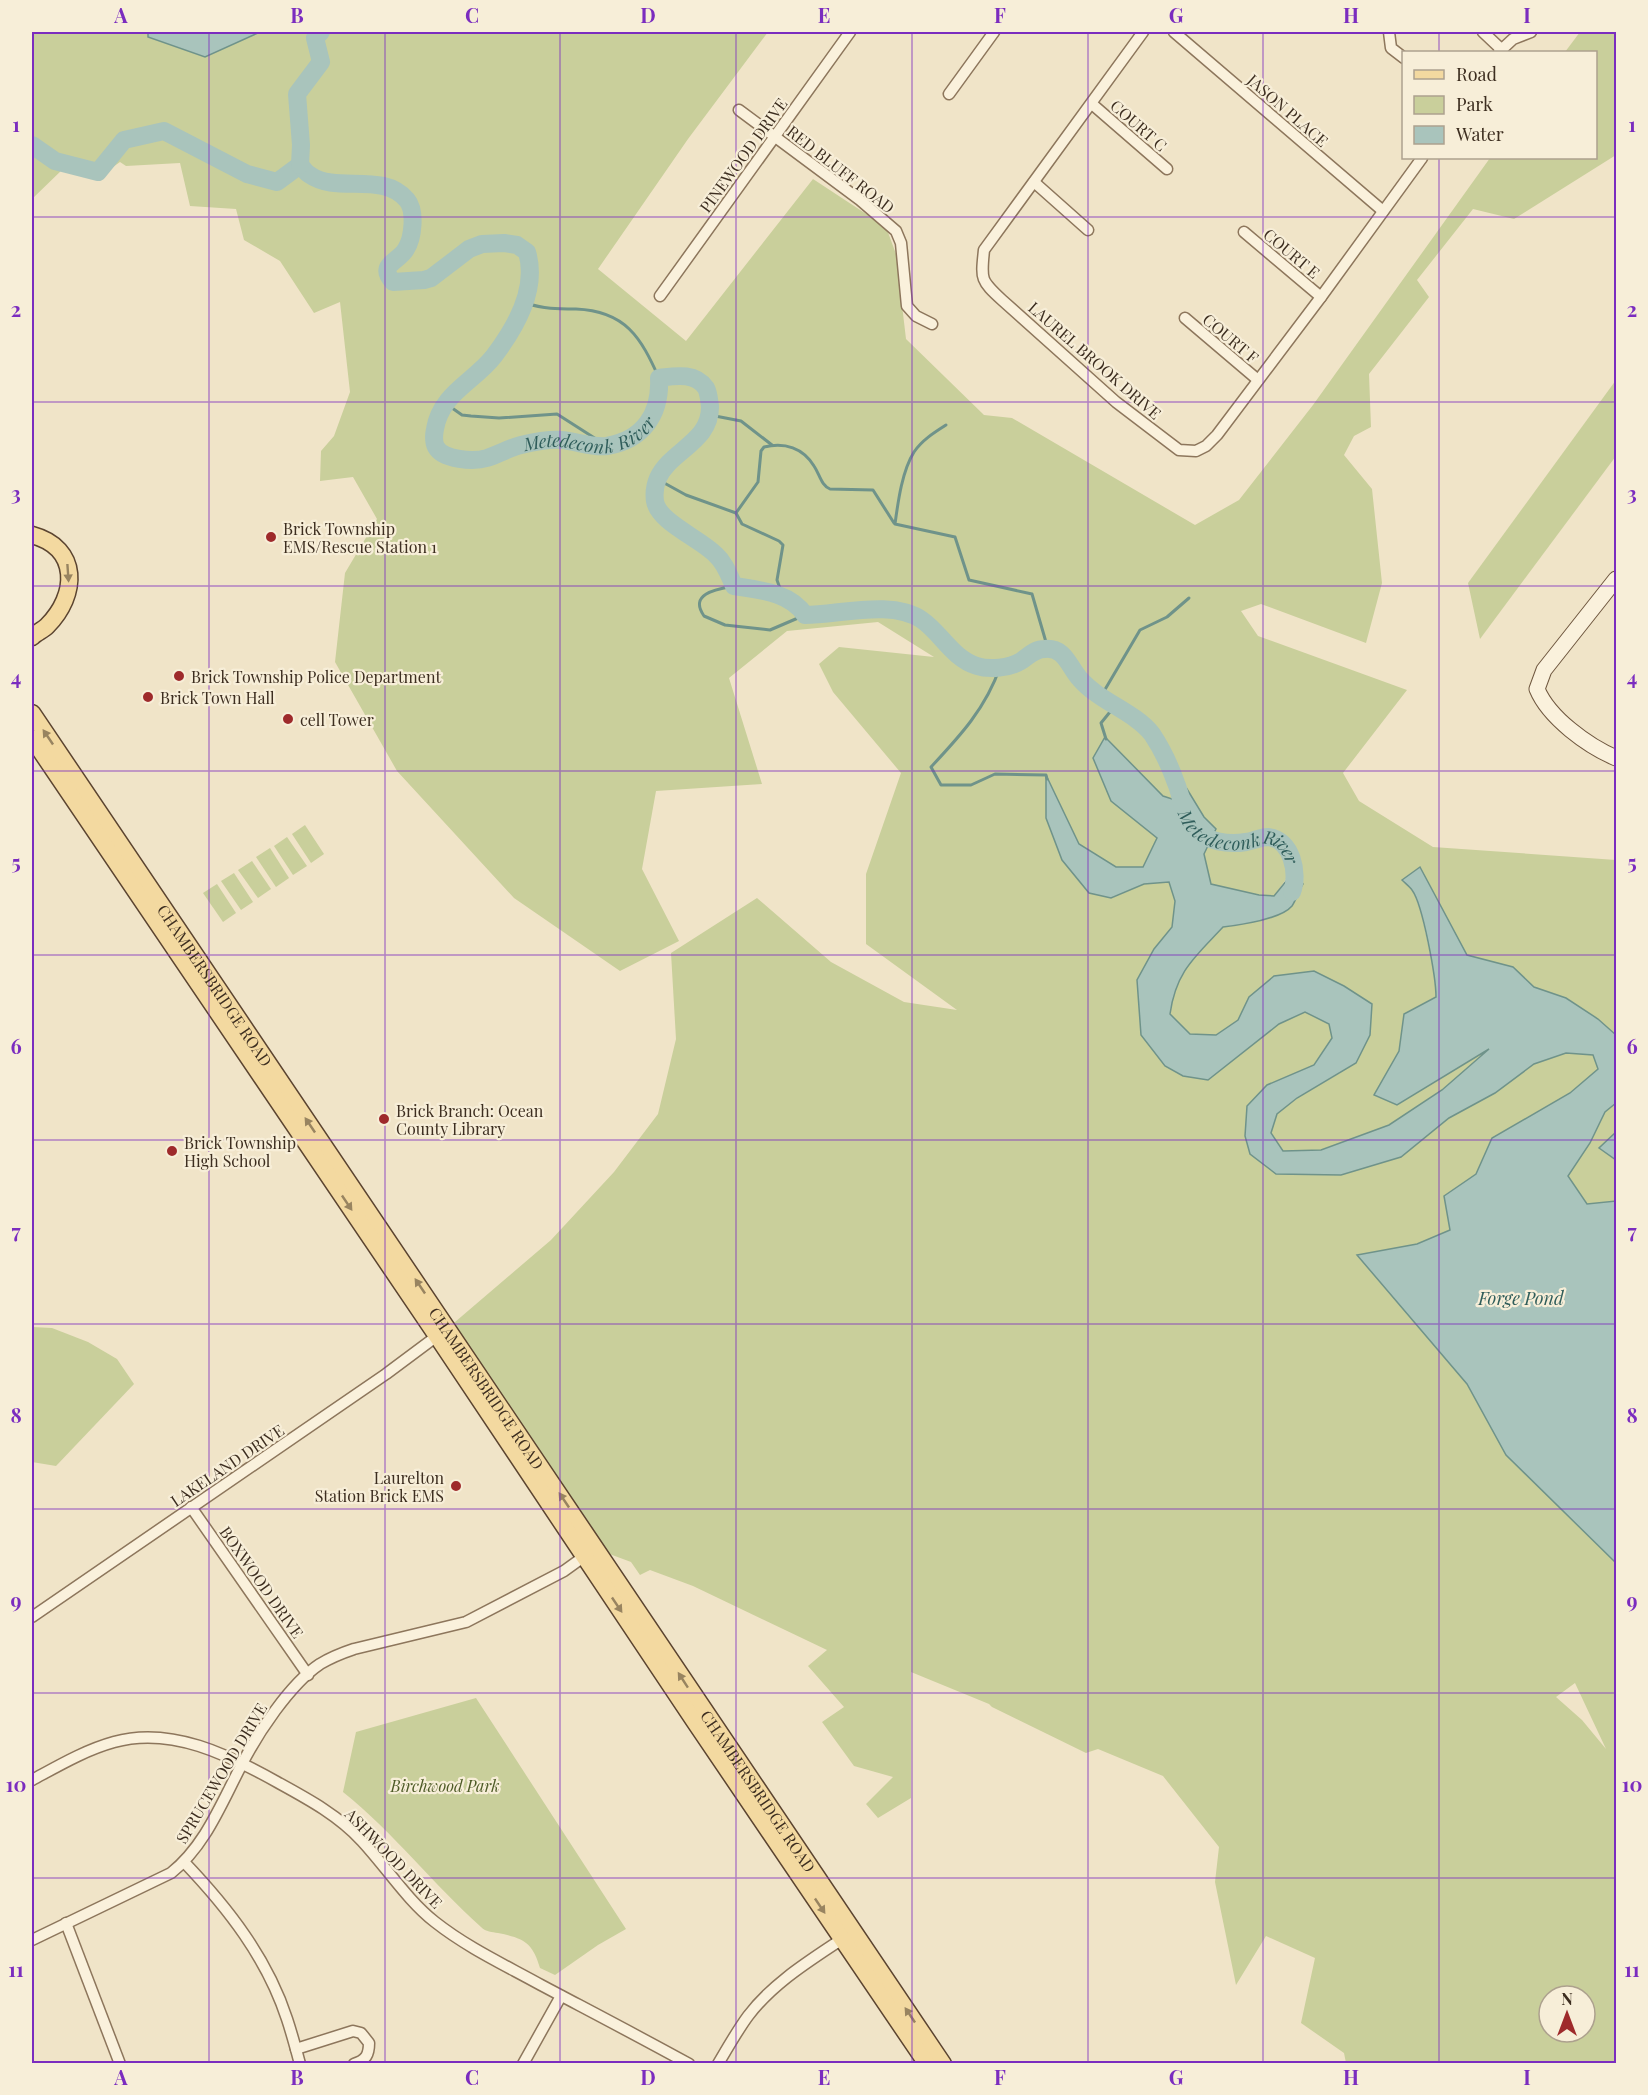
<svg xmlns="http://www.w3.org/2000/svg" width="1648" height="2095" font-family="'Playfair Display',serif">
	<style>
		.green { fill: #c9cf9b; fill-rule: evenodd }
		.water { fill: #a9c4bc; stroke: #6f938a; stroke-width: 1.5 }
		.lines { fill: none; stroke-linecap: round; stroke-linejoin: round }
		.stream { stroke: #6f938a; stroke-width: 3 }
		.river { stroke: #a9c4bc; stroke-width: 18 }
		.street-casing { stroke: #8d765c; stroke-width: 13 }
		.secondary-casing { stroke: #6f573f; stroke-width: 17 }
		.primary-casing { stroke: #5b4430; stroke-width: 19 }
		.street { stroke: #faf1dc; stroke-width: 10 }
		.secondary { stroke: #faf1dc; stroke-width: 15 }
		.primary { stroke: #f3d9a0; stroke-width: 16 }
		.oneway { fill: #988460 }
		.grid { fill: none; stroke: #7b2cbf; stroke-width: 1.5; stroke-opacity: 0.55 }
		.poi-dot { fill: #9e2a2b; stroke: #f7eed8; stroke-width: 2 }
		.labels { text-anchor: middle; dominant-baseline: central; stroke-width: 4.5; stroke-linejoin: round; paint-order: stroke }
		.street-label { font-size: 16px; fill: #3d2e20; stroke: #f7eed8 }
		.poi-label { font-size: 16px; fill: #3d2e20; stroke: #f7eed8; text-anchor: start }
		.park-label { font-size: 16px; font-style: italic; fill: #4d5a26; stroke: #f7eed8 }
		.water-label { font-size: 18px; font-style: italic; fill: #2f5d5a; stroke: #f7eed8 }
		.neatline { fill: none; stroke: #7b2cbf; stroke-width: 2 }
		.grid-label { font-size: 20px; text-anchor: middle; font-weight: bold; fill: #7b2cbf }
	</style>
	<rect width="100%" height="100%" fill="#f0e4c8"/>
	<g class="green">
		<path d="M 32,32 L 148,32 L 148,37 L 205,57 L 260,32 L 768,32 L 688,139 L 598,269 L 686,341 L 813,179 L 886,227 L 896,254 L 906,339 L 984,415 L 1012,418 L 1195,525 L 1239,500 L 1313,405 L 1490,158 L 1596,158 L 1596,52 L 1565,52 L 1580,32 L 1616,32 L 1616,155 L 1514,219 L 1473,209 L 1417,280 L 1429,297 L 1369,374 L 1371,427 L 1354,436 L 1344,455 L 1372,489 L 1382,583 L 1366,643 L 1261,604 L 1241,611 L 1258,636 L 1407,690 L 1343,773 L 1359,801 L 1433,847 L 1616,860 L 1616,1035 L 1598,1019 L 1566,998 L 1534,987 L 1513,967 L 1467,956 L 1420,867 L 1413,891 L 1421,912 L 1436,981 L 1436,997 L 1404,1014 L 1399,1051 L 1375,1095 L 1493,1046 L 1442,1090 L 1389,1125 L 1321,1150 L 1283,1151 L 1271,1133 L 1276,1114 L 1297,1098 L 1340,1073 L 1372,1004 L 1344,986 L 1314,972 L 1249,997 L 1238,1020 L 1216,1035 L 1190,1034 L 1170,1014 L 1174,988 L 1187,966 L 1223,927 C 1248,924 1268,918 1290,908 L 1294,868 L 1274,896 L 1259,895 L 1210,884 L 1204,854 L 1216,829 L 1204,817 L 1187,789 L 1175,800 L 1163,796 L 1105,737 L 1093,758 L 1111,801 L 1157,838 L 1143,867 L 1116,867 L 1079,844 L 1046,777 L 1046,818 L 1112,898 L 1144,884 L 1169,881 L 1175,901 L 1172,927 L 1154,949 L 1137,980 L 1208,1080 L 1279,1023 L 1305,1012 L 1329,1023 L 1332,1038 L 1314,1065 L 1267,1085 L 1250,1154 L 1401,1157 L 1449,1118 L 1495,1093 L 1534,1064 L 1566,1053 L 1593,1055 L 1598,1069 L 1570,1093 L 1492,1138 L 1476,1174 L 1444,1196 L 1450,1230 L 1417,1244 L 1357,1255 L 1467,1384 L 1507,1455 L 1616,1563 L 1616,2063 L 1346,2063 L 1344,2053 L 1301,2023 L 1315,1958 L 1266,1936 L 1236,1985 L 1215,1882 L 1219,1847 L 1163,1776 L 1098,1749 L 1086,1753 L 992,1707 L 989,1704 L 911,1672 L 911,1798 L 878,1818 L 866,1804 L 893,1777 L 854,1766 L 822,1722 L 844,1707 L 808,1666 L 827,1650 L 693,1586 L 650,1570 L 640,1575 L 631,1562 L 596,1549 L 448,1328 L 551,1240 L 614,1172 L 658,1114 L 676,1039 L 671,953 L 757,898 L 831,962 L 904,1002 L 957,1010 L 866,944 L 866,874 L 901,773 L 833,692 L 819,664 L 839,647 L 934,657 L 878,622 L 787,631 L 729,678 L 762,784 L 656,791 L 642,869 L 679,941 L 620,971 L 514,898 L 397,771 L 335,662 L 345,573 L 377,519 L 353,477 L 320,481 L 321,451 L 334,436 L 350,392 L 340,302 L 314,313 L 280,261 L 244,240 L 236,209 L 190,206 L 180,163 L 126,166 L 120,162 L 113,167 L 64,168 L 32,199 ZM 1575,1683 L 1606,1749 L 1582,1720 L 1556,1697 ZM 1549,1996 L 1585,1996 L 1585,2032 L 1549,2032 Z"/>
		<path d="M 1616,380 L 1616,456 L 1480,639 L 1468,583 Z"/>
		<path d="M 305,825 L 324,854 L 311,863 L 292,834 Z"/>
		<path d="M 287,837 L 307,866 L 293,875 L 274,846 Z"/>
		<path d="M 270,848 L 289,878 L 276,887 L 256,857 Z"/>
		<path d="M 252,861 L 271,889 L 258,898 L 238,870 Z"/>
		<path d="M 234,873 L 253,902 L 241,910 L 221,881 Z"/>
		<path d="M 217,884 L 236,913 L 223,922 L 203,893 Z"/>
		<path d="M 1616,1103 L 1616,1132 L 1599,1148 L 1616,1160 L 1616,1201 L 1587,1204 L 1568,1176 L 1590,1143 L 1605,1112 Z"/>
		<path d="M 32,1327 L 52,1328 L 88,1342 L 117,1359 L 134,1384 L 56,1466 L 32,1462 Z"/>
		<path d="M 476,1698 L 626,1929 L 598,1945 L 555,1975 L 540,1968 C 533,1943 524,1938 498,1933 C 492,1932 486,1932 481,1927 C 433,1884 394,1833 343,1792 L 356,1732 Z"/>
	</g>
	<g class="water">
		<path d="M 148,32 L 260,32 L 205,57 L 148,37 Z"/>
		<path d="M 1105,737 L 1163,796 L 1175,800 L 1187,789 L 1204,817 L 1216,829 L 1204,854 L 1211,884 L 1259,895 L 1274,896 L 1287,880 L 1293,867 L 1303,884 C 1299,891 1296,900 1292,906 C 1281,919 1240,925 1223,927 C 1195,957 1176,971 1170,1014 L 1190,1034 L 1216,1035 L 1238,1020 L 1249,997 L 1274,976 L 1314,971 L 1344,986 L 1372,1004 L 1370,1035 L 1356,1063 L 1297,1098 L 1277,1114 L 1271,1133 L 1283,1151 L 1321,1150 L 1389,1125 L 1442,1090 L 1489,1049 L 1397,1105 L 1374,1095 L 1399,1051 L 1404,1014 L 1436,997 C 1436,978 1423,905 1412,890 C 1410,887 1405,883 1402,880 L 1420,867 L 1467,955 L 1513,967 L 1534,987 L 1566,998 L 1598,1019 L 1616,1035 L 1616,1103 L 1605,1112 L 1590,1143 L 1568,1176 L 1587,1204 L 1616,1201 L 1616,1563 L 1506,1455 L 1467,1384 L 1357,1255 L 1417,1244 L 1450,1230 L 1444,1196 L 1476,1174 L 1492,1138 L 1570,1093 L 1598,1069 L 1593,1055 L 1566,1053 L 1534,1064 L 1495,1093 L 1449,1118 L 1401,1157 L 1341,1175 L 1276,1174 L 1250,1154 L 1245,1136 L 1247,1106 L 1267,1085 L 1314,1065 L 1332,1038 L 1329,1024 L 1305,1012 L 1279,1024 L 1208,1080 L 1183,1076 L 1165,1066 L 1141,1035 L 1137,980 L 1154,949 L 1172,927 L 1175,901 L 1169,882 L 1144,884 L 1111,898 L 1089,893 L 1062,860 L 1046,818 L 1046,775 L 1079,844 L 1116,867 L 1143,867 L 1157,838 L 1111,801 L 1093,758 Z"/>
		<path d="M 1616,1132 L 1616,1160 L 1599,1148 Z"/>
	</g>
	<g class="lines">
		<g class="stream">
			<path d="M 525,303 C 545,309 556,309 576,309 C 626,311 641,338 659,378"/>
			<path d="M 445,403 L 462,415 L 471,416 L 499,418 L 557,414 L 607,446"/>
			<path d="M 710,415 L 741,421 L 772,445"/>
			<path d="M 946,425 C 935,432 922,440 914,452 C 902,471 898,502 895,524 L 955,537 L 969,580 L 1032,594 L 1048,649"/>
			<path d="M 657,479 L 686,495 L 736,513"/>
			<path d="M 736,513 L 758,482 L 761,451 L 764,447 C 785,442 803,448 814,466 C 820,475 821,485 830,489 L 873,490 L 894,523"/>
			<path d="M 736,513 L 742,524 L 779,541 L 783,545 L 777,580 L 783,597"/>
			<path d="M 734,586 C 718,589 688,593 704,616 L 725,625 L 770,630 L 805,615"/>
			<path d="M 1000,667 C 986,708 960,736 931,767 L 941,785 L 971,785 L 995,774 L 1046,775 L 1047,779"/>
			<path d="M 1100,698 L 1140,630 L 1167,617 L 1189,598"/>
			<path d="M 1106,739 L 1101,723 L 1114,707"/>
		</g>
		<g class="river">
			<path d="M 32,145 L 55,161 L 98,172 L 124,140 L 164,131 L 247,174 L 277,182 L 300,165"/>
			<path id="s1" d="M 300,165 C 303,168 306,173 310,175 C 337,194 383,171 407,200 C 416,211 413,238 406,249 C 399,262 377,264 393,282 L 424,280 L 431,278 L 469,249 L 482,244 L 504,243 L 517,245 L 527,252 C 538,289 516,327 494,356 C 474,382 441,393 435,429 C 434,434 433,441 436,447 C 443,460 474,462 487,458 C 499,454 509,448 521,445 C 534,442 548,439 561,440 C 576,441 592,448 607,446 C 643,440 661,414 659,378 C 675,376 695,372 706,388 C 709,394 709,400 710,406 C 711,442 671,450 658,478 C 655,485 654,494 655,501 C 658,522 701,539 716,555 C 725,563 729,575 734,586 C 759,590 790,592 805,615 C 839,615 892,599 922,620 C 941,633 952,658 977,666 C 989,670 1010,668 1021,661 C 1029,656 1034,649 1045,649 C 1065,647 1069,667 1080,679 C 1100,702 1135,712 1152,734 C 1162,749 1170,766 1176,783 C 1182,797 1183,818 1195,829 C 1208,842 1228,845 1246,842 C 1254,841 1260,837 1268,837 C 1292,839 1299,874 1292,892"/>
			<path d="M 300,165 L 301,145 L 297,94 L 321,62 L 315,38 L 321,32"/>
		</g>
		<g class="street-casing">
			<g id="street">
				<path d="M 1143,32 L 984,250 C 981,279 980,280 1002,300 L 1116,402 L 1179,450 L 1196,451 L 1206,446 L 1217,435 L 1321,297 L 1422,158"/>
				<path d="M 1174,32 L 1383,211"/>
				<path d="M 1389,32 L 1391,48 L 1404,58"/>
				<path d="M 1483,32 L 1501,49"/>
				<path d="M 1499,52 L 1513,39 L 1531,32"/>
				<path d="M 949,94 L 994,32"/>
				<path d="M 1092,104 L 1167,169"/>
				<path d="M 739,110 L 860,200 L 896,231 L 901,243 L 907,306 L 916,316 L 932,324"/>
				<path d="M 1034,182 L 1088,230"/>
				<path d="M 1244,232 L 1321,297"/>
				<path d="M 660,296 L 850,32"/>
				<path d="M 1185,318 L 1258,380"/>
				<path d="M 191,1507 L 308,1675"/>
				<path d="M 32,1617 L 386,1374 L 437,1336"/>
				<path d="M 32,1780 C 58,1766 85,1750 114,1742 C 171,1726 229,1755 277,1782 C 308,1799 338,1815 362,1841 C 387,1868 407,1900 435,1922 C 468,1948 505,1965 541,1985 C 590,2011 640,2037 689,2064"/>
				<path d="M 184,1862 C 228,1908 267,1958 287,2019 C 292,2034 296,2049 300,2064"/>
				<path d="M 66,1923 L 120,2064"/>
				<path d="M 32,1940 L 171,1873 C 205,1846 221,1804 241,1766 C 257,1734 290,1684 320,1664 C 330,1658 342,1653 354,1649 L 466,1622 L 564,1571 L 589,1553"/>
				<path d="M 296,2049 L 353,2031 L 361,2033 L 369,2043 C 369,2055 366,2060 354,2064"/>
				<path d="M 523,2064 L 561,1996"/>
				<path d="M 718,2064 C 728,2047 737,2031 748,2016 C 773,1983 809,1961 842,1939"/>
			</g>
		</g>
		<g class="secondary-casing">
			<path id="secondary" d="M 1616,579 L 1544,670 L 1537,689 C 1549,718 1588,746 1616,758"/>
		</g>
		<g class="primary-casing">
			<g id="primary">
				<path d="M 32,535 C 80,548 78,595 47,626 C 43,630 36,633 32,637"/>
				<path id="s2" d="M 32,713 L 943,2064"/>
				<path d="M 32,738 L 437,1336 L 695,1722 L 927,2064"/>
			</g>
		</g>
		<use href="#street" class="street"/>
		<use href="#secondary" class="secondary"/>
		<use href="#primary" class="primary"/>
	</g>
	<defs><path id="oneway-solid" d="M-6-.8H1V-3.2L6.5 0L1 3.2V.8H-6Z" transform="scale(1.5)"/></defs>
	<g class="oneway">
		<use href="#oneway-solid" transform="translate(68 573) rotate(86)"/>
		<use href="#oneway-solid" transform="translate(48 737) rotate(-124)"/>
		<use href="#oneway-solid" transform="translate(310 1125) rotate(-124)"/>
		<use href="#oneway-solid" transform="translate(347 1203) rotate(56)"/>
		<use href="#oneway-solid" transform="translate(420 1286) rotate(-124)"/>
		<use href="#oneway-solid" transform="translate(564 1500) rotate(-124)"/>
		<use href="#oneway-solid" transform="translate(617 1605) rotate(56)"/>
		<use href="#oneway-solid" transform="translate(683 1680) rotate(-123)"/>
		<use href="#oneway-solid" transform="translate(820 1906) rotate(56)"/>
		<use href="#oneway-solid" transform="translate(910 2015) rotate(-124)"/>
	</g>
	<path class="grid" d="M 209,32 L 209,2064M 385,32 L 385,2064M 560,32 L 560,2064M 736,32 L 736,2064M 912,32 L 912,2064M 1088,32 L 1088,2064M 1263,32 L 1263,2064M 1439,32 L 1439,52M 1439,158 L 1439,2064M 32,217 L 1616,217M 32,402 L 1616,402M 32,586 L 1616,586M 32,771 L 1616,771M 32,955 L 1616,955M 32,1140 L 1616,1140M 32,1324 L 1616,1324M 32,1509 L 1616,1509M 32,1693 L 1616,1693M 32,1878 L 1616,1878"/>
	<g class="poi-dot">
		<circle cx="271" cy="537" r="6"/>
		<circle cx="179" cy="676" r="6"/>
		<circle cx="148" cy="697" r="6"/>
		<circle cx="288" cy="719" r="6"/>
		<circle cx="384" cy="1119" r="6"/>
		<circle cx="172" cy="1151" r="6"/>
		<circle cx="456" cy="1486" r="6"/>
	</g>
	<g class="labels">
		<g class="street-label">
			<text transform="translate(1288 110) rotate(41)">JASON PLACE</text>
			<text transform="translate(1139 125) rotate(41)">COURT C</text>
			<text transform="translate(743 155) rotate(-54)">PINEWOOD DRIVE</text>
			<text transform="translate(841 169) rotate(38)">RED BLUFF ROAD</text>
			<text transform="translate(1292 253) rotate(40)">COURT E</text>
			<text transform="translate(1231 338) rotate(40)">COURT F</text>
			<text transform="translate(1095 360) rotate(41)">LAUREL BROOK DRIVE</text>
			<text stroke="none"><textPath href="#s2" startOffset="328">CHAMBERSBRIDGE ROAD</textPath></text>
			<text stroke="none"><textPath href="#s2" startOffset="814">CHAMBERSBRIDGE ROAD</textPath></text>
			<text transform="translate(227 1465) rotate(-34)">LAKELAND DRIVE</text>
			<text transform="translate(262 1582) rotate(55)">BOXWOOD DRIVE</text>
			<text transform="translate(221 1773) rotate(-59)">SPRUCEWOOD DRIVE</text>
			<text stroke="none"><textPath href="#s2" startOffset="1300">CHAMBERSBRIDGE ROAD</textPath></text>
			<text transform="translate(394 1858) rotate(46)">ASHWOOD DRIVE</text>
		</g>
		<g class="poi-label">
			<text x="283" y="528">Brick Township<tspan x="283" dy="18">EMS/Rescue Station 1</tspan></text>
			<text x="191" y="676">Brick Township Police Department</text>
			<text x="160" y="697">Brick Town Hall</text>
			<text x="300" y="719">cell Tower</text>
			<text x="396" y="1110">Brick Branch: Ocean<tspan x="396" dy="18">County Library</tspan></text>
			<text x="184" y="1142">Brick Township<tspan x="184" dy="18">High School</tspan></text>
			<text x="444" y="1477" text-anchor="end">Laurelton<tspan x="444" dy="18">Station Brick EMS</tspan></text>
		</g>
		<g class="park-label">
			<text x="445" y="1785">Birchwood Park</text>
		</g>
		<g class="water-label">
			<text stroke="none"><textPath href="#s1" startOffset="748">Metedeconk River</textPath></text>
			<text stroke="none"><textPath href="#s1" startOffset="1797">Metedeconk River</textPath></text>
			<text x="1521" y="1298">Forge Pond</text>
		</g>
	</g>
	<rect width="1648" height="2095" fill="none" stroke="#f7eed8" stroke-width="66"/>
	<rect x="1402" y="51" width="195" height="108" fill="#f7eed8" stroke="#ada18e" stroke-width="1.5"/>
	<rect x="1414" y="70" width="30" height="9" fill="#f3d9a0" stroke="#ada18e" stroke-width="1.5"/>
	<text x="1456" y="81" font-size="18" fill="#3d2e20">Road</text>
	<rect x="1414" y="96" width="30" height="18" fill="#c9cf9b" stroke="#ada18e" stroke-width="1.5"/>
	<text x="1456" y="111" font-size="18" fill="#3d2e20">Park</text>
	<rect x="1414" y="126" width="30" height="18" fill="#a9c4bc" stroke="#ada18e" stroke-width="1.5"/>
	<text x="1456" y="141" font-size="18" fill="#3d2e20">Water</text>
	<g transform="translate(1567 2014)"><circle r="28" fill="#f7eed8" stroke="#ada18e" stroke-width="1.5"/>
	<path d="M0-4.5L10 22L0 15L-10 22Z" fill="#9e2a2b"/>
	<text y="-9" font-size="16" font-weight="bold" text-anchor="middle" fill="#3d2e20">N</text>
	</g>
	<rect x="33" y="33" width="1582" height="2029" class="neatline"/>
	<g class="grid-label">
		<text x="121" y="23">A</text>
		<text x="297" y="23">B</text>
		<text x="472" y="23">C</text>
		<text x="648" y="23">D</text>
		<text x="824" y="23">E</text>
		<text x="1000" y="23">F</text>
		<text x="1176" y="23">G</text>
		<text x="1351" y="23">H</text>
		<text x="1527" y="23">I</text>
		<text x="16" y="132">1</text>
		<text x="1632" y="132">1</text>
		<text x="16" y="317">2</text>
		<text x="1632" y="317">2</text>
		<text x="16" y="501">3</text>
		<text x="1632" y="501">3</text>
		<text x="16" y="685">4</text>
		<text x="1632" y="685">4</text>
		<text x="16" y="870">5</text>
		<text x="1632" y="870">5</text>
		<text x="16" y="1054">6</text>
		<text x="1632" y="1054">6</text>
		<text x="16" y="1239">7</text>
		<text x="1632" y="1239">7</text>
		<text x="16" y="1423">8</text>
		<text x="1632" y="1423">8</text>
		<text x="16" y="1608">9</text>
		<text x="1632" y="1608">9</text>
		<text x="16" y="1792">10</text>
		<text x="1632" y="1792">10</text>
		<text x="16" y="1977">11</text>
		<text x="1632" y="1977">11</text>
		<text x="121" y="2085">A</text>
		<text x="297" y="2085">B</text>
		<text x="472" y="2085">C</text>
		<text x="648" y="2085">D</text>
		<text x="824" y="2085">E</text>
		<text x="1000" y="2085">F</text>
		<text x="1176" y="2085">G</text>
		<text x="1351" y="2085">H</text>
		<text x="1527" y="2085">I</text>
	</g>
</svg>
